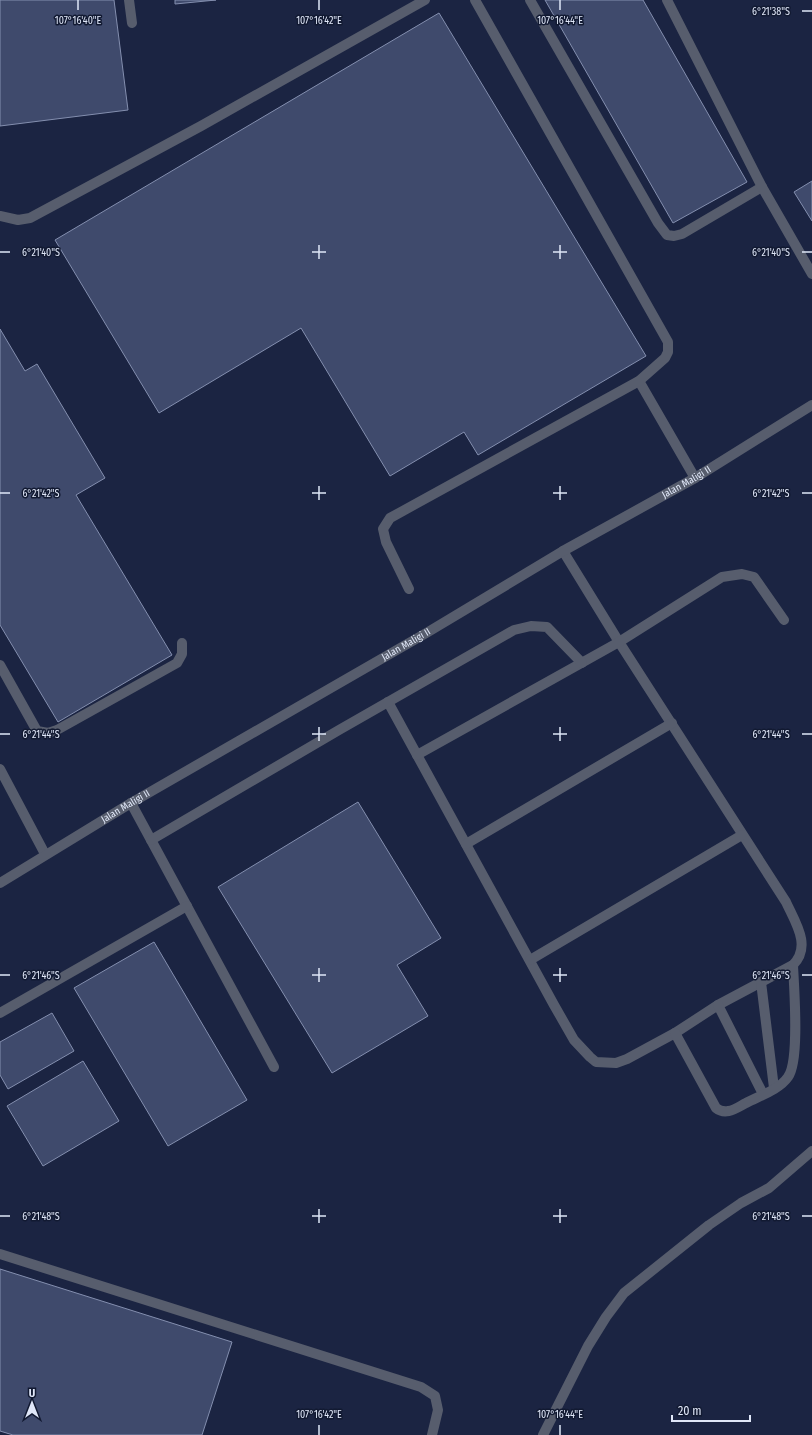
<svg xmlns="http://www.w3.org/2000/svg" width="812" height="1435" font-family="'Fira Sans Condensed',sans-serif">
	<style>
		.built { fill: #1b2442 }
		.building { fill: #3f4a6c; stroke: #848faf }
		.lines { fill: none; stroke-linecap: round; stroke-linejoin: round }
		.service { stroke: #575d6d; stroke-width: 10 }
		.minor { stroke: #575d6d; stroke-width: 10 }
		.ticks { fill: none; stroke: #e0e7f8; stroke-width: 1.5 }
		.labels { text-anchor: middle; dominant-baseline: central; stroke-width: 3; stroke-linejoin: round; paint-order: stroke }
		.street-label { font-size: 10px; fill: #e0e7f8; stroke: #121a32 }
		.ticks-label { font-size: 10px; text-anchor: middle; fill: #e0e7f8; stroke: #121a32; stroke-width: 3; stroke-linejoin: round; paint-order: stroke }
	</style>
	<rect width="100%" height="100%" fill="#121a32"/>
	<rect class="built" x="0" y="0" width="812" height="1435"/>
	<g class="building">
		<path d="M 0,0 L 114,0 L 128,110 L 0,126 Z"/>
		<path d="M 175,0 L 216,0 L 175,4 Z"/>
		<path d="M 545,0 L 643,0 L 747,182 L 673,223 Z"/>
		<path d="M 439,13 L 646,356 L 478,455 L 464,432 L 390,476 L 301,328 L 159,413 L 55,240 Z"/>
		<path d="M 812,181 L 812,221 L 794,192 Z"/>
		<path d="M 0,329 L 25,371 L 37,364 L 105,478 L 76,495 L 172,655 L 58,722 L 0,625 Z"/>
		<path d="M 358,802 L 441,938 L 397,965 L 428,1016 L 332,1073 L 218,887 Z"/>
		<path d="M 154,942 L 247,1100 L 168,1146 L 74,988 Z"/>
		<path d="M 52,1013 L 74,1051 L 8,1089 L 0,1075 L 0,1042 Z"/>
		<path d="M 83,1061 L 119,1121 L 43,1166 L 7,1106 Z"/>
		<path d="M 0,1269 L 232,1342 L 202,1435 L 13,1435 L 0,1431 Z"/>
	</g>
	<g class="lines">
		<g class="service">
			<path d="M 129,0 L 132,23"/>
			<path d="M 530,0 L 658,223 L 667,235 L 674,236 L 682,234 L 762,187"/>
			<path d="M 667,0 L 762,187 L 812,274"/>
			<path d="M 0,216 L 18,220 L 30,218 L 201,126 L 425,0"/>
			<path d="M 639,381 L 695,478"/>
			<path d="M 409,589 L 386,542 L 383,529 L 390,518 L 639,381 L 665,358 L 668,352 L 668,342 L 475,0"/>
			<path d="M 0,665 L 37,731 L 48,733 L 57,730 L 177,663 L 182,654 L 182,643"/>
			<path d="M 388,702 L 554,1005 L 574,1040 L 590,1057 L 596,1062 L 616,1063 L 627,1059 L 675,1033 L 718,1005 L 793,965 C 812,946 795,922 786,902 L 619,642 L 563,551"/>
			<path d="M 417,755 L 619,642 L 722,577 L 742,574 L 754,577 L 784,620"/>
			<path d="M 0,769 L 45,854"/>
			<path d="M 131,803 L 274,1067"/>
			<path d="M 151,840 L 339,730 L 514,630 L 531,626 L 547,627 L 582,663"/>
			<path d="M 466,844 L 672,723"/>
			<path d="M 530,960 L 742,835"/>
			<path d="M 761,982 L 774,1088"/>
			<path d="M 718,1005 L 763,1094"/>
			<path d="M 0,1013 L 187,906"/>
			<path d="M 675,1033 L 716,1108 C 726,1116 736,1108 746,1103 C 759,1096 779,1090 788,1077 C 800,1061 794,988 793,965"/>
			<path d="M 0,1254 L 421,1387 L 435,1396 L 438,1410 L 432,1435"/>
		</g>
		<g class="minor">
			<path id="s1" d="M 0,883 L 131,803 L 428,632 L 563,551 L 695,478 L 812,405"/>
			<path d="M 543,1435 L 588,1346 L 606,1317 L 624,1293 L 709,1225 L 741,1203 L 769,1188 L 812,1151"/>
		</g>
	</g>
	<path class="ticks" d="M 78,0 L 78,10M 319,0 L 319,10M 560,0 L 560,10M 802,11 L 812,11M 319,245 L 319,259M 560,245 L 560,259M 0,252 L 10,252M 312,252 L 326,252M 553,252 L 567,252M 802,252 L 812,252M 319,486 L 319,500M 560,486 L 560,500M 0,493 L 10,493M 312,493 L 326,493M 553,493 L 567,493M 802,493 L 812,493M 319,727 L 319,741M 560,727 L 560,741M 0,734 L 10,734M 312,734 L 326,734M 553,734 L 567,734M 802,734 L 812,734M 319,968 L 319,982M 560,968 L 560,982M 0,975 L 10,975M 312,975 L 326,975M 553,975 L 567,975M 802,975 L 812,975M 319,1209 L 319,1223M 560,1209 L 560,1223M 0,1216 L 10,1216M 312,1216 L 326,1216M 553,1216 L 567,1216M 802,1216 L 812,1216M 319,1425 L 319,1435M 560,1425 L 560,1435"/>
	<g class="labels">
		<g class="street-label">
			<text stroke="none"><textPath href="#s1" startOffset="795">Jalan Maligi II</textPath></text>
			<text stroke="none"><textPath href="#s1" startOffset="471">Jalan Maligi II</textPath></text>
			<text stroke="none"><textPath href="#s1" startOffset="147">Jalan Maligi II</textPath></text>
		</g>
	</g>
	<g class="ticks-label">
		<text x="771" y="15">6°21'38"S</text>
		<text x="78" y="24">107°16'40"E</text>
		<text x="319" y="24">107°16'42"E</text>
		<text x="560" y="24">107°16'44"E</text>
		<text x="41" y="256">6°21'40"S</text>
		<text x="771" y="256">6°21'40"S</text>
		<text x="41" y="497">6°21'42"S</text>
		<text x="771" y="497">6°21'42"S</text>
		<text x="41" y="738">6°21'44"S</text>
		<text x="771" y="738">6°21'44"S</text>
		<text x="41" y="979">6°21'46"S</text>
		<text x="771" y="979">6°21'46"S</text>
		<text x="41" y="1220">6°21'48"S</text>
		<text x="771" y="1220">6°21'48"S</text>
		<text x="319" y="1418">107°16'42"E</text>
		<text x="560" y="1418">107°16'44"E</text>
	</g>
	<g transform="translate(32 1403)" stroke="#121a32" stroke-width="3" paint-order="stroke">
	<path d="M0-3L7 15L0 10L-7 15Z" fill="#e0e7f8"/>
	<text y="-6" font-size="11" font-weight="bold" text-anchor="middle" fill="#e0e7f8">U</text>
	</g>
	<path d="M672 1415v6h78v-6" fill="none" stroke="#e0e7f8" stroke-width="2"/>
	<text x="678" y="1415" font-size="12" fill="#e0e7f8" stroke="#121a32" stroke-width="3" paint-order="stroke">20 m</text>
</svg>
